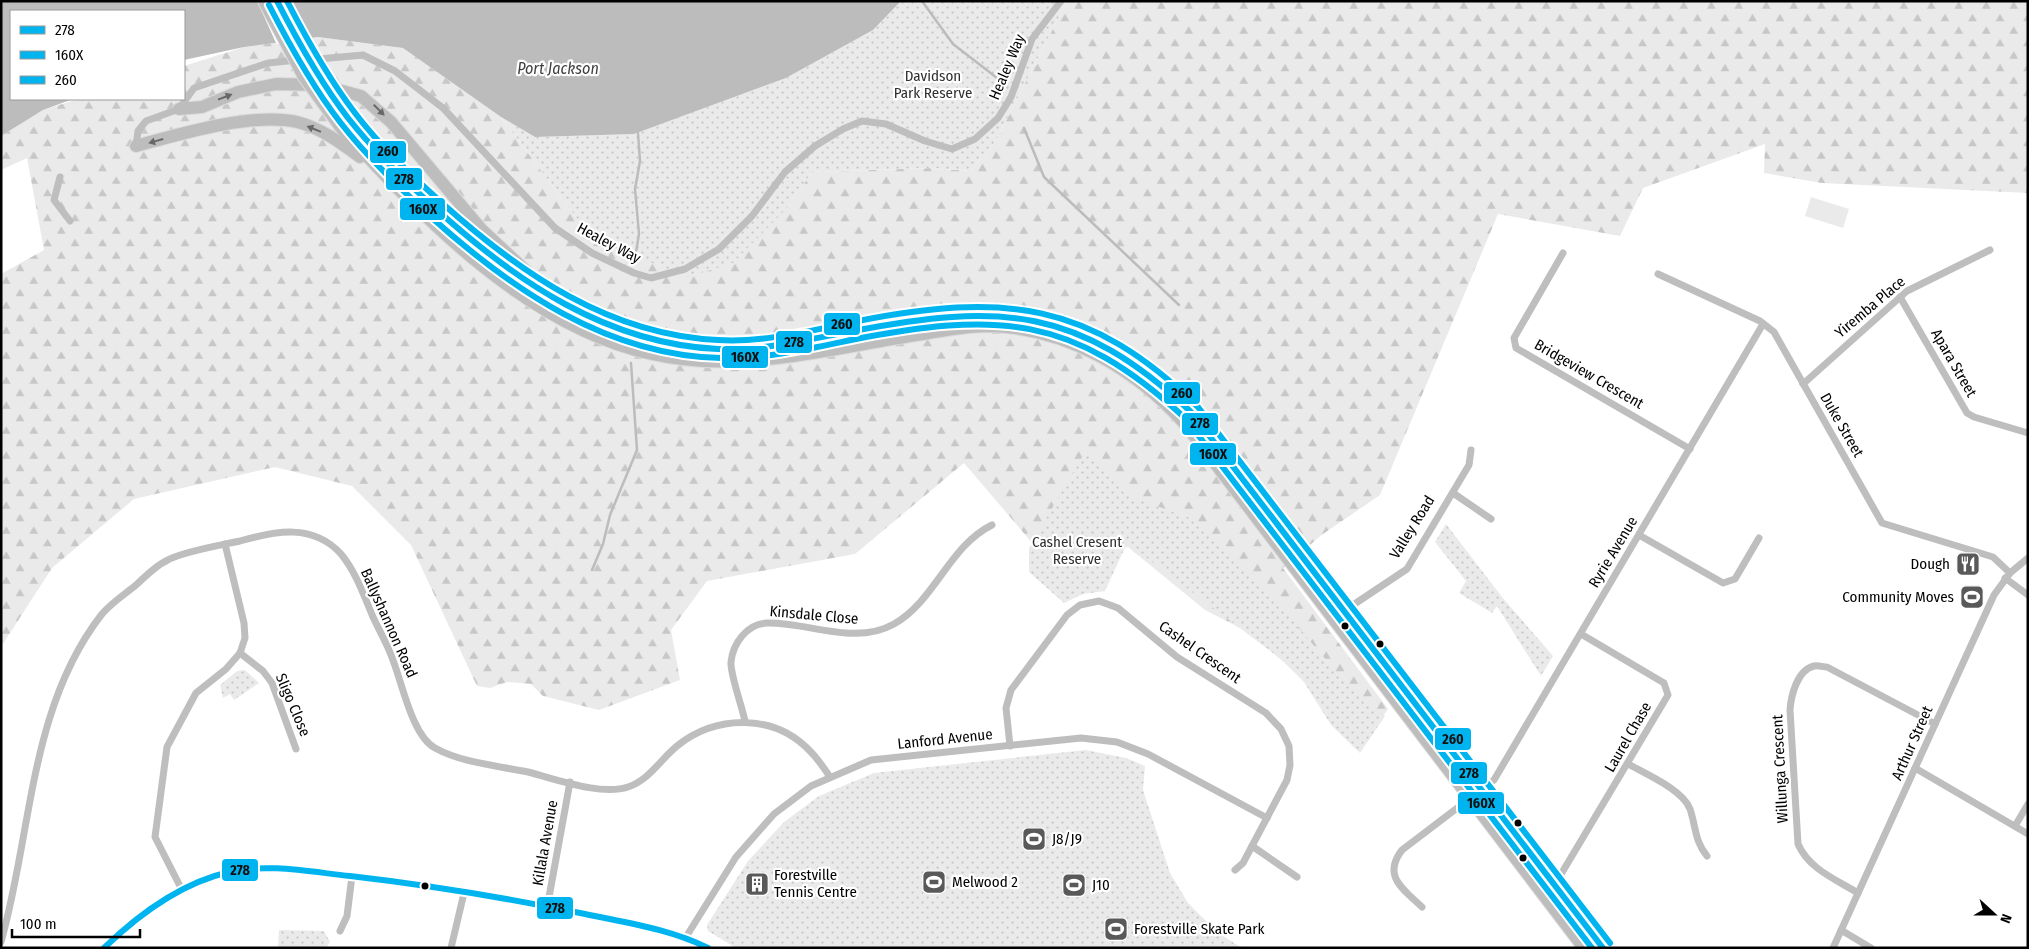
<svg xmlns="http://www.w3.org/2000/svg" width="2029" height="949" font-family="'Fira Sans Condensed',sans-serif">
	<style>
		.grass { fill: #eaeaea }
		.forest { fill: url(#forest-firs) }
		.park { fill: url(#park-dots) }
		.water { fill: #bcbcbc }
		.pier { fill: #fff }
		.lines { fill: none; stroke-linecap: round; stroke-linejoin: round }
		.stream { stroke: #bcbcbc; stroke-width: 2.5 }
		.highway-casing { stroke: #dbdbdb; stroke-width: 14 }
		.street { stroke: #bebebe; stroke-width: 7 }
		.highway { stroke: #bdbdbd; stroke-width: 12 }
		.highway-bridge-casing { stroke: #dbdbdb; stroke-width: 14; stroke-linecap: butt }
		.highway-bridge { stroke: #bdbdbd; stroke-width: 12 }
		.bus-1-casing { stroke: #fff; stroke-width: 10 }
		.bus-2-casing { stroke: #fff; stroke-width: 10 }
		.bus-3-casing { stroke: #fff; stroke-width: 10 }
		.bus-1 { stroke: #00b5ef; stroke-width: 6 }
		.bus-2 { stroke: #00b5ef; stroke-width: 6 }
		.bus-3 { stroke: #00b5ef; stroke-width: 6 }
		.oneway { fill: #686868 }
		.bus-dot { fill: #000; stroke: #fff; stroke-width: 2 }
		.labels { text-anchor: middle; dominant-baseline: central; stroke-width: 4.5; stroke-linejoin: round; paint-order: stroke }
		.street-label { font-size: 15px; fill: #000; stroke: #fff }
		.park-label { font-size: 15px; fill: #303030; stroke: #fff }
		.poi-label { font-size: 15px; fill: #000; stroke: #fff; text-anchor: start }
		.water-label { font-size: 16px; font-style: italic; fill: #414141; stroke: #fff }
		.line-badge { stroke: #fff; stroke-width: 2 }
		.pale-badge-label { font-size: 14px; text-anchor: middle; font-weight: bold; fill: #111 }
	</style>
	<defs>
		<pattern id="forest-firs" width="22" height="20" patternUnits="userSpaceOnUse" patternTransform="scale(1.25)"><rect width="22" height="20" fill="#eaeaea"/><path d="M5 1l3.5 6h-7zM16 11l3.5 6h-7z" fill="#c7c7c7"/></pattern>
		<pattern id="park-dots" width="8" height="8" patternUnits="userSpaceOnUse" patternTransform="scale(1.25)"><rect width="8" height="8" fill="#eaeaea"/><path d="M2 2h.1M6 6h.1" fill="none" stroke="#c7c7c7" stroke-width="1.8" stroke-linecap="round"/></pattern>
	</defs>
	<rect width="100%" height="100%" fill="#fff"/>
	<path class="grass" d="M 1811,197 L 1849,209 L 1843,228 L 1805,216 Z"/>
	<path class="forest" d="M 1067,1 L 2028,1 L 2028,193 L 1822,183 L 1764,173 L 1765,144 L 1643,188 L 1620,236 L 1498,214 L 1380,495 L 1323,534 L 1283,568 L 1388,709 L 1360,749 L 1308,683 L 1250,633 L 1205,610 L 1128,547 L 1051,565 L 964,463 L 855,554 L 707,581 L 671,630 L 680,680 L 599,710 L 543,696 L 531,684 L 507,682 L 490,688 L 477,686 L 411,545 L 352,486 L 275,467 L 134,499 L 52,568 L 1,647 L 1,274 L 44,250 L 27,158 L 1,170 L 1,136 L 43,110 L 78,99 L 184,99 L 184,66 L 244,47 L 318,37 L 403,48 L 501,117 L 593,240 L 787,208 L 812,172 L 932,168 L 970,171 L 994,144 Z"/>
	<g class="park">
		<path d="M 901,1 L 1067,1 L 994,144 L 970,171 L 932,168 L 812,172 L 787,208 L 733,263 L 688,277 L 593,240 L 501,117 L 535,137 L 634,134 L 786,78 L 873,30 Z"/>
		<path d="M 1086,450 L 1126,495 L 1196,520 L 1252,573 L 1345,682 L 1385,716 L 1360,753 L 1331,725 L 1304,682 L 1281,659 L 1127,543 L 1105,591 L 1083,594 L 1064,603 L 1029,572 L 1029,548 Z"/>
		<path d="M 1446,524 L 1502,597 L 1553,656 L 1541,676 L 1497,606 L 1492,613 L 1459,593 L 1466,581 L 1435,542 Z"/>
		<path d="M 245,670 L 259,683 L 234,700 L 230,694 L 223,698 L 220,685 L 237,671 Z"/>
		<path d="M 1086,750 L 1126,758 L 1145,766 L 1143,790 L 1170,873 L 1188,903 L 1217,932 L 1242,948 L 736,948 L 708,931 L 707,925 L 748,861 L 784,822 L 819,796 L 874,773 Z"/>
		<path d="M 279,930 L 324,931 L 330,942 L 326,948 L 278,948 Z"/>
	</g>
	<path class="water" d="M 1,1 L 901,1 L 873,30 L 786,78 L 634,134 L 535,137 L 501,117 L 403,48 L 318,37 L 244,47 L 184,60 L 184,11 L 11,11 L 11,99 L 73,99 L 43,110 L 1,136 Z"/>
	<path class="pier" d="M 255,1 L 290,1 L 313,40 L 279,45 L 276,43 L 258,3 Z"/>
	<g class="lines">
		<g class="stream">
			<path d="M 922,1 L 953,44 L 1001,81"/>
			<path d="M 1024,128 L 1044,177 L 1179,305"/>
			<path d="M 634,264 L 639,234 L 635,189 L 640,161 L 638,133"/>
			<path d="M 592,570 L 603,544 L 610,515 L 637,450 L 631,363"/>
		</g>
		<g class="highway-casing">
			<g id="highway">
				<path d="M 179,109 L 202,107 L 238,92 L 276,84 L 320,85 L 361,96 L 391,122 L 482,230 L 541,285"/>
				<path d="M 349,120 C 438,220 545,325 683,346 C 728,352 771,345 816,337 C 864,330 913,318 962,315 C 1054,308 1129,349 1191,412 L 1603,948"/>
				<path d="M 342,129 C 424,219 528,327 652,354 C 743,375 833,347 923,334 C 945,330 968,326 990,326 C 1067,328 1136,369 1186,425 L 1584,948"/>
				<path d="M 136,146 C 180,134 253,112 297,122 C 321,128 341,143 360,157"/>
			</g>
		</g>
		<g class="street">
			<path d="M 308,60 L 363,55 L 395,71 L 443,108 L 555,228 L 592,253 L 634,273 L 651,278 L 685,269 L 719,249 L 752,216 L 785,172 L 815,146 L 843,129 L 862,121 L 886,124 L 925,141 L 952,149 L 975,139 L 998,118 L 1011,97 L 1032,39 L 1061,1"/>
			<path d="M 136,146 L 138,131 L 146,121 L 179,109 L 194,88 L 268,63 L 297,60"/>
			<path d="M 60,177 L 54,200 L 70,221"/>
			<path d="M 1563,253 L 1514,338 L 1516,348 L 1690,449"/>
			<path d="M 1658,274 L 1760,321 L 1774,332 L 1882,523 L 1993,557 L 2010,573"/>
			<path d="M 1900,297 L 1967,413 L 1974,417 L 2028,433"/>
			<path d="M 1803,384 L 1907,291 L 1990,250"/>
			<path d="M 1453,493 L 1491,519"/>
			<path d="M 1639,535 L 1723,583 L 1735,579 L 1759,538"/>
			<path d="M 2005,578 L 2028,595"/>
			<path d="M 1344,611 L 1407,569 L 1469,465 L 1471,450"/>
			<path d="M 240,653 L 263,671 L 272,683 L 296,749"/>
			<path d="M 745,721 C 742,706 730,674 731,662 C 733,643 747,624 767,623 C 808,622 855,646 894,624 C 935,601 949,546 992,525"/>
			<path d="M 1010,746 L 1006,708 L 1011,690 L 1067,615 L 1080,605 L 1099,601 L 1118,608 L 1177,657 L 1266,713 L 1281,729 L 1289,746 L 1290,765 L 1287,780 L 1243,863 L 1235,870"/>
			<path d="M 1628,764 C 1646,774 1683,790 1690,809 C 1696,827 1695,842 1707,856"/>
			<path d="M 1915,768 L 2028,834"/>
			<path d="M 1481,790 L 1494,780 L 1763,324"/>
			<path d="M 2015,826 L 2028,804"/>
			<path d="M 1252,846 L 1297,877"/>
			<path d="M 1554,886 L 1668,695 L 1664,683 L 1581,634"/>
			<path d="M 182,890 L 155,837 L 167,747 L 196,693 L 226,669 L 240,653 L 245,638 L 244,623 L 225,544"/>
			<path d="M 1858,893 C 1835,879 1809,869 1798,844 L 1790,710 C 1791,696 1797,670 1814,666 C 1818,665 1823,667 1827,667 L 1935,724"/>
			<path d="M 1422,907 C 1403,889 1382,876 1402,850 L 1469,799"/>
			<path d="M 547,908 L 570,782"/>
			<path d="M 1841,930 L 1871,948"/>
			<path d="M 340,931 L 347,916 L 352,876"/>
			<path d="M 686,937 L 736,857 L 774,814 L 811,786 L 871,760 L 1081,738 L 1117,742 L 1148,754 L 1267,818"/>
			<path d="M 1,942 C 32,833 29,707 102,614 C 111,603 125,594 136,585 C 145,577 155,566 166,561 C 180,552 222,545 240,541 C 275,531 313,523 341,554 C 356,572 364,596 373,617 C 380,632 389,647 394,663 C 403,687 413,736 435,748 C 462,763 499,766 528,772 C 556,779 601,796 628,787 C 649,780 660,760 677,746 C 716,715 774,713 810,751 C 818,759 824,768 830,777"/>
			<path d="M 104,948 C 135,916 185,882 229,872 C 258,865 301,871 331,874 C 440,885 549,906 656,929 L 686,937 L 709,948"/>
			<path d="M 451,948 L 464,893"/>
			<path d="M 1833,948 L 1994,595 L 2010,573 L 2028,558"/>
		</g>
		<use href="#highway" class="highway"/>
		<g class="highway-bridge-casing">
			<g id="highway-bridge">
				<path d="M 264,1 L 304,77 L 342,129"/>
				<path d="M 277,1 L 311,63 L 349,120"/>
			</g>
		</g>
		<use href="#highway-bridge" class="highway-bridge"/>
		<g class="bus-1-casing">
			<g id="bus-1">
				<path d="M 277,1 C 298,42 320,82 348,118 C 374,151 404,180 435,208 C 515,281 607,344 718,349 C 763,351 810,339 853,331 C 1000,303 1078,306 1191,412 L 1603,948"/>
				<path d="M 104,948 C 139,914 181,883 229,872 C 268,863 311,872 350,876 C 428,885 507,898 585,914 C 627,923 670,929 708,948"/>
			</g>
		</g>
		<g class="bus-2-casing">
			<path id="bus-2" d="M 269,5 C 290,46 312,86 340,122 C 367,157 399,187 431,217 C 512,290 608,356 721,358 C 764,359 808,349 851,340 C 996,312 1071,313 1185,418 L 1592,948"/>
		</g>
		<g class="bus-3-casing">
			<path id="bus-3" d="M 287,1 C 307,40 328,78 355,113 C 380,146 411,175 442,203 C 520,273 609,335 718,340 C 764,343 813,330 858,321 C 1002,293 1089,300 1198,407 L 1610,943"/>
		</g>
		<use href="#bus-1" class="bus-1"/>
		<use href="#bus-2" class="bus-2"/>
		<use href="#bus-3" class="bus-3"/>
	</g>
	<defs><path id="oneway-solid" d="M-6-.8H1V-3.2L6.5 0L1 3.2V.8H-6Z" transform="scale(1.25)"/></defs>
	<g class="oneway">
		<use href="#oneway-solid" transform="translate(225 97) rotate(-21)"/>
		<use href="#oneway-solid" transform="translate(379 110) rotate(45)"/>
		<use href="#oneway-solid" transform="translate(314 129) rotate(-158)"/>
		<use href="#oneway-solid" transform="translate(156 141) rotate(164)"/>
	</g>
	<defs>
		<g id="restaurant-square" transform="scale(1.25)"><rect x="-9" y="-9" width="18" height="18" rx="4" fill="#595959" stroke="#fff"/><path d="M-5-6h1v4h1v-4h1v4h1v-4h1v5L-1.5 .5V6h-2V.5L-5-1ZM5-6V6H3V1.5H1.5Q1.5-4 5-6Z" fill="#fff"/></g>
		<g id="stadium-square" transform="scale(1.25)"><rect x="-9" y="-9" width="18" height="18" rx="4" fill="#595959" stroke="#fff"/><path d="M0-5a6.5 5 0 1 0 0 10a6.5 5 0 1 0 0-10ZM-3.5-1.8h7v3.6h-7Z" fill="#fff"/></g>
		<g id="building-square" transform="scale(1.25)"><rect x="-9" y="-9" width="18" height="18" rx="4" fill="#595959" stroke="#fff"/><path d="M-4-6H4V6H1V3H-1V6H-4ZM-2.5-4.3h1.7v1.8h-1.7ZM.8-4.3h1.7v1.8H.8ZM-2.5-1h1.7V.8h-1.7ZM.8-1h1.7V.8H.8Z" fill="#fff"/></g>
	</defs>
	<g fill-rule="evenodd">
		<use href="#restaurant-square" x="1968" y="564"/>
		<use href="#stadium-square" x="1972" y="597"/>
		<use href="#stadium-square" x="1034" y="839"/>
		<use href="#stadium-square" x="934" y="882"/>
		<use href="#building-square" x="757" y="884"/>
		<use href="#stadium-square" x="1074" y="885"/>
		<use href="#stadium-square" x="1116" y="929"/>
	</g>
	<g class="bus-dot">
		<circle cx="1345" cy="626" r="4.5"/>
		<circle cx="1380" cy="644" r="4.5"/>
		<circle cx="1518" cy="823" r="4.5"/>
		<circle cx="1523" cy="858" r="4.5"/>
		<circle cx="425" cy="886" r="4.5"/>
	</g>
	<g class="labels">
		<g class="street-label">
			<text transform="translate(1007 67) rotate(-67)">Healey Way</text>
			<text transform="translate(609 243) rotate(28)">Healey Way</text>
			<text transform="translate(1870 307) rotate(-40)">Yiremba Place</text>
			<text transform="translate(1954 363) rotate(60)">Apara Street</text>
			<text transform="translate(1589 374) rotate(30)">Bridgeview Crescent</text>
			<text transform="translate(1842 425) rotate(60)">Duke Street</text>
			<text transform="translate(1412 527) rotate(-58)">Valley Road</text>
			<text transform="translate(1613 552) rotate(-59)">Ryrie Avenue</text>
			<text transform="translate(814 615) rotate(5)">Kinsdale Close</text>
			<text transform="translate(389 623) rotate(66)">Ballyshannon Road</text>
			<text transform="translate(1200 652) rotate(35)">Cashel Crescent</text>
			<text transform="translate(293 705) rotate(67)">Sligo Close</text>
			<text transform="translate(1628 737) rotate(-60)">Laurel Chase</text>
			<text transform="translate(945 739) rotate(-6)">Lanford Avenue</text>
			<text transform="translate(1912 743) rotate(-66)">Arthur Street</text>
			<text transform="translate(1780 769) rotate(-93)">Willunga Crescent</text>
			<text transform="translate(545 843) rotate(-80)">Killala Avenue</text>
		</g>
		<g class="park-label">
			<text x="933" y="76">Davidson<tspan x="933" dy="17">Park Reserve</tspan></text>
			<text x="1077" y="542">Cashel Cresent<tspan x="1077" dy="17">Reserve</tspan></text>
		</g>
		<g class="poi-label">
			<text x="1950" y="564" text-anchor="end">Dough</text>
			<text x="1954" y="597" text-anchor="end">Community Moves</text>
			<text x="1052" y="839">J8/J9</text>
			<text x="774" y="875">Forestville<tspan x="774" dy="17">Tennis Centre</tspan></text>
			<text x="952" y="882">Melwood 2</text>
			<text x="1092" y="885">J10</text>
			<text x="1134" y="929">Forestville Skate Park</text>
		</g>
		<g class="water-label">
			<text x="558" y="68">Port Jackson</text>
		</g>
	</g>
	<g class="line-badge">
		<rect x="369" y="140" width="38" height="24" rx="5" fill="#00b5ef"/>
		<rect x="385" y="167" width="38" height="24" rx="5" fill="#00b5ef"/>
		<rect x="399" y="197" width="47" height="24" rx="5" fill="#00b5ef"/>
		<rect x="823" y="312" width="38" height="24" rx="5" fill="#00b5ef"/>
		<rect x="775" y="330" width="38" height="24" rx="5" fill="#00b5ef"/>
		<rect x="721" y="345" width="48" height="24" rx="5" fill="#00b5ef"/>
		<rect x="1163" y="381" width="38" height="24" rx="5" fill="#00b5ef"/>
		<rect x="1181" y="412" width="38" height="24" rx="5" fill="#00b5ef"/>
		<rect x="1189" y="442" width="48" height="24" rx="5" fill="#00b5ef"/>
		<rect x="1434" y="727" width="38" height="24" rx="5" fill="#00b5ef"/>
		<rect x="1450" y="761" width="38" height="24" rx="5" fill="#00b5ef"/>
		<rect x="1457" y="791" width="48" height="24" rx="5" fill="#00b5ef"/>
		<rect x="221" y="858" width="38" height="24" rx="5" fill="#00b5ef"/>
		<rect x="536" y="896" width="38" height="24" rx="5" fill="#00b5ef"/>
	</g>
	<g class="pale-badge-label">
		<text x="388" y="156">260</text>
		<text x="404" y="184">278</text>
		<text x="423" y="214">160X</text>
		<text x="842" y="329">260</text>
		<text x="794" y="347">278</text>
		<text x="745" y="362">160X</text>
		<text x="1182" y="398">260</text>
		<text x="1200" y="428">278</text>
		<text x="1213" y="459">160X</text>
		<text x="1453" y="744">260</text>
		<text x="1469" y="778">278</text>
		<text x="1481" y="808">160X</text>
		<text x="240" y="875">278</text>
		<text x="555" y="913">278</text>
	</g>
	<rect width="2029" height="949" fill="none" stroke="#000000" stroke-width="5"/>
	<rect x="10" y="10" width="175" height="90" fill="#ffffff" stroke="#999999"/>
	<rect x="20" y="26" width="25" height="8" fill="#00b5ef" stroke="#999999"/>
	<text x="55" y="35" font-size="15" fill="#000000">278</text>
	<rect x="20" y="51" width="25" height="8" fill="#00b5ef" stroke="#999999"/>
	<text x="55" y="60" font-size="15" fill="#000000">160X</text>
	<rect x="20" y="76" width="25" height="8" fill="#00b5ef" stroke="#999999"/>
	<text x="55" y="85" font-size="15" fill="#000000">260</text>
	<g transform="translate(1994 914) rotate(111)" stroke="#ffffff" stroke-width="4" paint-order="stroke">
	<path d="M0-4L9 19L0 12L-9 19Z" fill="#000000"/>
	<text y="-8" font-size="14" font-weight="bold" text-anchor="middle" fill="#000000">N</text>
	</g>
	<path d="M12 929v8h128v-8" fill="none" stroke="#000000" stroke-width="2.5"/>
	<text x="20" y="929" font-size="15" fill="#000000" stroke="#ffffff" stroke-width="4" paint-order="stroke">100 m</text>
</svg>
